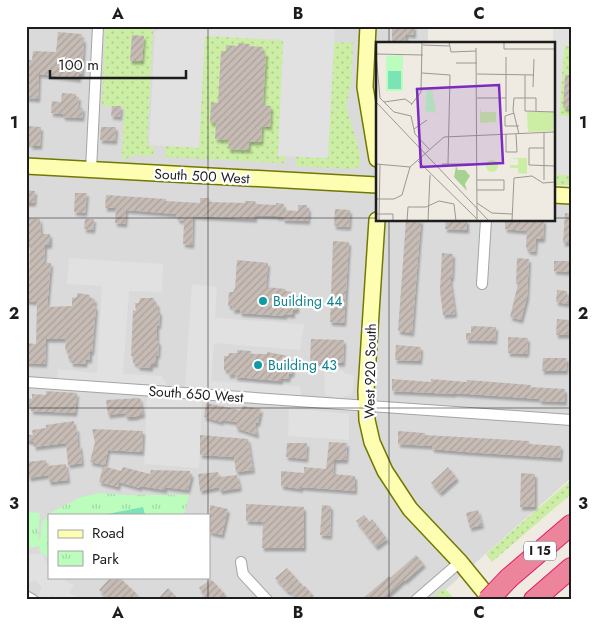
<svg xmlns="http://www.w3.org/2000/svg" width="597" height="626" font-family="Jost,sans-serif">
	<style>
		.residential { fill: #dbdada; fill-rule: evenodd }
		.grass { fill: url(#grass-dots) }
		.park { fill: url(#park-tufts) }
		.pitch { fill: #7ae4b7 }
		.parking { fill: #e1e1e1 }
		.building { fill: url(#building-hatch); filter: url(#shadow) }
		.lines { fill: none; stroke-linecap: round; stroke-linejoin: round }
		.street-casing { stroke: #a4a4a4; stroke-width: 12 }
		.secondary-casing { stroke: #707900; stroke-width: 18 }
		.highway-casing { stroke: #e51866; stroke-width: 22 }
		.street { stroke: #fff; stroke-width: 10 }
		.secondary { stroke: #fdfeb2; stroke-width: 15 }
		.highway { stroke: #ec849b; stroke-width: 20 }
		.highway-bridge-casing { stroke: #e51866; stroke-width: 22; stroke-linecap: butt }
		.highway-bridge { stroke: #ec849b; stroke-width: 20 }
		.grid { fill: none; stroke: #1d1d1d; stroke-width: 1; stroke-opacity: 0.55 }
		.culture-dot { fill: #0f9aa8; stroke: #fff; stroke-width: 2 }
		.labels { text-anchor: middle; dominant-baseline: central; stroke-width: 4.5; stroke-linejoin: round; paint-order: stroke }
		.shield { fill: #fff; stroke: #616161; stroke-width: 1 }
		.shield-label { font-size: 12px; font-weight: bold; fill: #1d1d1d }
		.street-label { font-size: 14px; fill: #1d1d1d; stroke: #fff }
		.culture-label { font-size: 14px; fill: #0d838f; stroke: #fff; text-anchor: start }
		.inset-road { fill: none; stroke: #9b9893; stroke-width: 1 }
		.view { fill: #7b2cbf; fill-opacity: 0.15; stroke: #7b2cbf; stroke-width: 2.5 }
		.inset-edge { fill: none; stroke: #1d1d1d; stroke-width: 2.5 }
		.neatline { fill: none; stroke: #1d1d1d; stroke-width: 2 }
		.grid-label { font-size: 16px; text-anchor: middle; font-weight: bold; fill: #1d1d1d }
	</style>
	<defs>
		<pattern id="grass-dots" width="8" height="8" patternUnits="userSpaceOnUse" patternTransform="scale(1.25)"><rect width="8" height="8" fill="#cbeda4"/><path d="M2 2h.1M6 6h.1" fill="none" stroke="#aecb8d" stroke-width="1.8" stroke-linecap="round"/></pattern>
		<pattern id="park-tufts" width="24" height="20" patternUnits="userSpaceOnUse" patternTransform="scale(1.25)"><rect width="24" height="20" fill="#bcfdbe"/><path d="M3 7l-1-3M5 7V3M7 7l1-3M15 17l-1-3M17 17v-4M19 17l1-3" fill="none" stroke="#a1d8a3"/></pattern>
		<pattern id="building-hatch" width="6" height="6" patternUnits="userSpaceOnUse" patternTransform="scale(1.25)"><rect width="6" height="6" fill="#c7bcb5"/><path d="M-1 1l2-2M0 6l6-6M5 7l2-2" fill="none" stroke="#aaa19b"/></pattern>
		<filter id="shadow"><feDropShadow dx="2" dy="3.5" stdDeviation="1" flood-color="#0004"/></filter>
	</defs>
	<rect width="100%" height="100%" fill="#efeae2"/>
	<path class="residential" d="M 26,26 L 428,26 L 428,44 L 377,44 L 377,220 L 553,220 L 553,195 L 571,196 L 571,478 L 434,600 L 26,600 ZM 49,515 L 209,515 L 209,577 L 49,577 Z"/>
	<g class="grass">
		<path d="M 105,26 L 150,26 L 150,30 L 153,30 L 147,146 L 154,146 L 153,156 L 136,155 L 122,160 L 124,107 L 102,106 Z"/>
		<path d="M 205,36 L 284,40 L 278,156 L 286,156 L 284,163 L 165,157 L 166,146 L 199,147 Z"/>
		<path d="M 334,42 L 353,43 L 351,85 L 346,106 L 360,154 L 360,165 L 357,168 L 351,169 L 296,166 L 296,157 L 328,158 Z"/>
		<path d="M 564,45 L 571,46 L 571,117 L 559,116 Z"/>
		<path d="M 557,174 L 571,175 L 571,185 L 556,185 Z"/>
		<path d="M 571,480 L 571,494 L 492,562 L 486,554 Z"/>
		<path d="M 444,588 L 453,597 L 449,600 L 430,600 Z"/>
	</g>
	<g class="park">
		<path d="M 100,493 L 126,495 L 189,495 L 184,515 L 49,515 L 52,512 L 81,497 Z"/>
		<path d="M 26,512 L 40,513 L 38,536 L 40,540 L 42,522 L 49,515 L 49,559 L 39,550 L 40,546 L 26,548 Z"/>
	</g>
	<path class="pitch" d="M 143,507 L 145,515 L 102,515 Z"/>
	<g class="parking">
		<path d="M 160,26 L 335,26 L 328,158 L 278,156 L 283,40 L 205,36 L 199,148 L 149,145 L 155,31 L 159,31 Z"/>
		<path d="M 553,26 L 571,26 L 571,46 L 564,45 L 559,116 L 571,117 L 571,175 L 553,174 Z"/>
		<path d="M 69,258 L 163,264 L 162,292 L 129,291 L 123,374 L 162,376 L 168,386 L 57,381 L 58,369 L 97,373 L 102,286 L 67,284 Z"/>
		<path d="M 192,284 L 217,287 L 215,318 L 304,324 L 300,350 L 214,343 L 211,381 L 299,386 L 302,397 L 185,387 Z"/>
		<path d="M 333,370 L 344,371 L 345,374 L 354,375 L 353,391 L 350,395 L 344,396 L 343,399 L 333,398 L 332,396 L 325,395 L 324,373 L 332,374 Z"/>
		<path d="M 147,396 L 202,399 L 199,468 L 144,464 Z"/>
		<path d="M 289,408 L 349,414 L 349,440 L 288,436 Z"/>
		<path d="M 42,553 L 49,567 L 49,577 L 58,577 L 74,585 L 69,593 L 76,596 L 75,600 L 56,600 L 56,598 L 52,595 L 49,600 L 45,600 L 38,595 L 42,588 L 35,580 L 29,584 L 26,580 L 26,572 L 28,570 L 26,566 L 26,555 Z"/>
	</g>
	<g class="building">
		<path d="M 392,26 L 414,26 L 414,35 L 406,34 L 406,44 L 392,44 Z"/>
		<path d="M 58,32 L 82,34 L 81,39 L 84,39 L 82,74 L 79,74 L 79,79 L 39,74 L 38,99 L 26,98 L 28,60 L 32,60 L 33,51 L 56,52 Z"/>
		<path d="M 132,35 L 144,36 L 142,61 L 130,61 Z"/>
		<path d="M 238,43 L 250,44 L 249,46 L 263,47 L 262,53 L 266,53 L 263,105 L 271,106 L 270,127 L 262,126 L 261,142 L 249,142 L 249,150 L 228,149 L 229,140 L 215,139 L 216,123 L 210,123 L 211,102 L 218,103 L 221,51 L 226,51 L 226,45 L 238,46 Z"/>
		<path d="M 565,75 L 571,75 L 571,109 L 563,108 Z"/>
		<path d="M 62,93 L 76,94 L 76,97 L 79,97 L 78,107 L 83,108 L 82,118 L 63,117 L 63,114 L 51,113 L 52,101 L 61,102 Z"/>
		<path d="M 112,106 L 121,106 L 120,117 L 111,116 Z"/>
		<path d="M 27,126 L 41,127 L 40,146 L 30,146 L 31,143 L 26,143 Z"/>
		<path d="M 101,127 L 116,127 L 115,141 L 100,140 Z"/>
		<path d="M 26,190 L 35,191 L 34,203 L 26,203 Z"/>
		<path d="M 75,193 L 87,193 L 85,213 L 74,212 Z"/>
		<path d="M 106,195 L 166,199 L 166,201 L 200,203 L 200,198 L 209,198 L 209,202 L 245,203 L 245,201 L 255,201 L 256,204 L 276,205 L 276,203 L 284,204 L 283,210 L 298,211 L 298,205 L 307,205 L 307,208 L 309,208 L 308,221 L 283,220 L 283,217 L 276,217 L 276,216 L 255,215 L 255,219 L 193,216 L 192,245 L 183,244 L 184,221 L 178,220 L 176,214 L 126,210 L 125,224 L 115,223 L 116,208 L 105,208 Z"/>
		<path d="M 335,209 L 350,210 L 349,227 L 334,226 Z"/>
		<path d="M 565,213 L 571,214 L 571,243 L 563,243 Z"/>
		<path d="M 26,218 L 40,219 L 41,234 L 50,234 L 50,245 L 45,245 L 44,263 L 51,263 L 47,307 L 72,306 L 72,298 L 77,297 L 77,293 L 90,295 L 90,298 L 95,299 L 94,306 L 96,307 L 92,352 L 90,352 L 90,360 L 86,359 L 85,364 L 71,363 L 71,359 L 68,358 L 68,350 L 65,350 L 66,339 L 46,339 L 45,364 L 26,363 L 26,343 L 36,344 L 37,302 L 26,301 L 26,282 L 29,282 L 30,244 L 26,244 Z"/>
		<path d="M 85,219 L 94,219 L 93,230 L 84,229 Z"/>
		<path d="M 406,220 L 421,220 L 412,333 L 398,331 Z"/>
		<path d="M 446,220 L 467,220 L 467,230 L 445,229 Z"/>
		<path d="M 505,220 L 544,220 L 543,239 L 536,239 L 535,252 L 528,251 L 526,247 L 527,231 L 505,229 Z"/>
		<path d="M 333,241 L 349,242 L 344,323 L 330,322 Z"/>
		<path d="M 442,253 L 453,254 L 452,278 L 450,278 L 455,314 L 443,315 L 440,290 Z"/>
		<path d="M 517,258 L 529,259 L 527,297 L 521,320 L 510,317 L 518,284 L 516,284 Z"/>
		<path d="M 237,260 L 268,263 L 266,287 L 286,289 L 285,291 L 294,292 L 294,297 L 298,296 L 297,310 L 293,310 L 293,315 L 285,314 L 285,316 L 240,313 L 240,310 L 232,310 L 233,306 L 228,306 L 229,292 L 233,292 L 235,288 Z"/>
		<path d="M 554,261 L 571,261 L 571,272 L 554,271 Z"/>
		<path d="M 557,290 L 567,291 L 568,304 L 556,302 Z"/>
		<path d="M 140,298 L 154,298 L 154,302 L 157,303 L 158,311 L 160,312 L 159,326 L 157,325 L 157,341 L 159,342 L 158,356 L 156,355 L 156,364 L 151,364 L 151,368 L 138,367 L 137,364 L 133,363 L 133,356 L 131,356 L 133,310 L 136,311 L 135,303 L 139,303 Z"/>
		<path d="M 557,319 L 569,320 L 568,335 L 556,335 Z"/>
		<path d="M 471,326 L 496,327 L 495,341 L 466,340 L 466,333 L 471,333 Z"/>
		<path d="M 508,337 L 528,338 L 527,354 L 508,353 Z"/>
		<path d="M 311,339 L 344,340 L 343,363 L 310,362 Z"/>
		<path d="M 396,345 L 421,347 L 420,361 L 395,360 Z"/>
		<path d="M 237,350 L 251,351 L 251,354 L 267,354 L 267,352 L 289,356 L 290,361 L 294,360 L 292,374 L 289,374 L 288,379 L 281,378 L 281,381 L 235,377 L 236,374 L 228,375 L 228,370 L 224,370 L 224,356 L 228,356 L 229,353 L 237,353 Z"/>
		<path d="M 543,358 L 567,358 L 566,371 L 542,371 Z"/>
		<path d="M 392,379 L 431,382 L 431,379 L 467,382 L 467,380 L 531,385 L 530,387 L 565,389 L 565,402 L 539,401 L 540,399 L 454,393 L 454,394 L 392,391 Z"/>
		<path d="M 46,391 L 77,393 L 75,413 L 31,411 L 31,405 L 26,403 L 26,398 L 32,399 L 32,394 L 46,395 Z"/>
		<path d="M 140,398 L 143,414 L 134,417 L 126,417 L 125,413 L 108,415 L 106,400 Z"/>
		<path d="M 206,403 L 240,410 L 243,406 L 261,409 L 258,423 L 255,423 L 257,435 L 236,428 L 236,422 L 222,420 L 221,422 L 204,417 Z"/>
		<path d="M 74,421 L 74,428 L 77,428 L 78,445 L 80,445 L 82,463 L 68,465 L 66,443 L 34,447 L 34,442 L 26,440 L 26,435 L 33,435 L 32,430 L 46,428 L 46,425 Z"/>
		<path d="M 92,429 L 143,431 L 142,452 L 108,450 L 105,465 L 90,462 L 95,442 Z"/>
		<path d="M 398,431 L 425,433 L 425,435 L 529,441 L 529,444 L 561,446 L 560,458 L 467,452 L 432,449 L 432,446 L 398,444 Z"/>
		<path d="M 200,435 L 248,439 L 253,470 L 236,472 L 234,457 L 200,455 Z"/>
		<path d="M 329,442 L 347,443 L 346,460 L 334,460 L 333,474 L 355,476 L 355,491 L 301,487 L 301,489 L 281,486 L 281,471 L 304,473 L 304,467 L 326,469 Z"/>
		<path d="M 287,443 L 307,443 L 306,459 L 286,457 Z"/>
		<path d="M 46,460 L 47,466 L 66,464 L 68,480 L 49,482 L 48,475 L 29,478 L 26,462 Z"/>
		<path d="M 103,466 L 121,471 L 123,467 L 150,474 L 151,470 L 190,471 L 190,474 L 192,474 L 188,490 L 165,487 L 165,490 L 140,486 L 140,488 L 119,482 L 118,487 L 99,482 Z"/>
		<path d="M 448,467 L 457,478 L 440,493 L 431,483 Z"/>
		<path d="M 218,472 L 219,477 L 237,475 L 240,488 L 220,491 L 219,487 L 200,491 L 198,474 Z"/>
		<path d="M 521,473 L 535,474 L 535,507 L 520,507 Z"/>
		<path d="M 246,504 L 304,507 L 304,548 L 262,548 L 263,522 L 246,521 Z"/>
		<path d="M 210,505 L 228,509 L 222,535 L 209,532 Z"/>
		<path d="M 322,505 L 331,506 L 330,536 L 320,535 Z"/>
		<path d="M 478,510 L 482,525 L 470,528 L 466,513 Z"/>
		<path d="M 364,515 L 370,522 L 372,519 L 387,539 L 376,547 L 356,521 Z"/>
		<path d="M 416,555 L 424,564 L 405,581 L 404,580 L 382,600 L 361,600 L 389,576 L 390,578 Z"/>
		<path d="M 287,568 L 304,587 L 305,586 L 317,600 L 297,600 L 290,591 L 288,592 L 275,578 Z"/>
		<path d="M 111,577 L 119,577 L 138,595 L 135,600 L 110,600 L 99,590 Z"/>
		<path d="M 210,580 L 212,580 L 225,594 L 218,600 L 208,600 L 199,588 Z"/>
		<path d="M 168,588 L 179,600 L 157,600 Z"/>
	</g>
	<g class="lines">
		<g class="street-casing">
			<g id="street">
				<path d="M 91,170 L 98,26"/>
				<path d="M 482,284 L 486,220"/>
				<path d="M 26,382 L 571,420"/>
				<path d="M 241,562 L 243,574 L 267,600"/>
				<path d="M 26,596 L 33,600"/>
				<path d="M 416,600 L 460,562"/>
			</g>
		</g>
		<g class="secondary-casing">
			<g id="secondary">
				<path d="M 368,26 L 365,87 L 377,159"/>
				<path d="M 26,166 L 377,185"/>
				<path d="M 553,195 L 571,196"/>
				<path d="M 377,220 L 366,391 L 367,420 L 372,442 L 385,471 L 410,509 L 460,562 L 491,600"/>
			</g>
		</g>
		<g class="highway-casing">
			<g id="highway">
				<path d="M 509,578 L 571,525"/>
				<path d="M 534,600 L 571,568"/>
			</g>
		</g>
		<use href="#street" class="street"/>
		<use href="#secondary" class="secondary"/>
		<use href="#highway" class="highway"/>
		<g class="highway-bridge-casing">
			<path id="highway-bridge" d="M 488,600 L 509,578"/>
		</g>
		<use href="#highway-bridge" class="highway-bridge"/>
	</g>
	<path class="grid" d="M 208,26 L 208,515M 389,26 L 389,44M 26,218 L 377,218M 553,218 L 571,218M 389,220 L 389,600M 26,408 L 571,408M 208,577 L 208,600"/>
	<g class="culture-dot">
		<circle cx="263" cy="301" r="5"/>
		<circle cx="258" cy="365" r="5"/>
	</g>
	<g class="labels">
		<rect class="shield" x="524" y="541.5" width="32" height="19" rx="4"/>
		<g class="shield-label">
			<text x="540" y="551">I 15</text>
		</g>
		<g class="street-label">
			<text transform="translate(202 176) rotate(3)">South 500 West</text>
			<text transform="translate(370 371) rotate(-89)">West 920 South</text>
			<text transform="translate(196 394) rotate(4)">South 650 West</text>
		</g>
		<g class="culture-label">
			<text x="273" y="301">Building 44</text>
			<text x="268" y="365">Building 43</text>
		</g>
	</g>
	<g transform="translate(376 42)">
		<rect width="179" height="179" fill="#efeae2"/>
		<path d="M 104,66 L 105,70 L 120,70 L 120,80 L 104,81 ZM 151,70 L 178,70 L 177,89 L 152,90 ZM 134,116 L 151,116 L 151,132 L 142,131 L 142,126 L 134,126 L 134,123 L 142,123 L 142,117 ZM110 124a6 6 0 1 1 12 0a6 6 0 1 1-12 0Z" fill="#cbeda4"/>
		<path d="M 80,124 L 82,128 L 89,128 L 94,134 L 89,142 L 91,149 L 78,135 Z" fill="#a8d194"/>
		<path d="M 27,13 L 27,49 L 10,49 L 10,14 ZM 51,48 L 56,48 L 60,71 L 49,69 Z" fill="#bcfdbe"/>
		<path d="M 12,29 L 25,29 L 25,47 L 12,47 Z" fill="#7ae4b7"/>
		<path class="inset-road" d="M 73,0 L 75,10 L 100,9M 128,0 L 128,7 L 179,7M 47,3 L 73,4M 100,6 L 101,179M 0,12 L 4,56 L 18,70 L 35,74 L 39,92 L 53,107M 0,12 L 47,13M 80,21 L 101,21M 46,31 L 74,33 L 72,122M 101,32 L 158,33M 149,33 L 149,69 L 179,70M 157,45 L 158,17M 101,56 L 130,56M 0,60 L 113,179M 8,60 L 29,57 L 36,62M 35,63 L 45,50 L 46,0M 130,70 L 130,15M 138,71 L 129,74 L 129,84 L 143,84M 38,87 L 51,78M 130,92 L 130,110 L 141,110 L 140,92M 143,92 L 137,68 L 138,56 L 160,56 L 160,69M 168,106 L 153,106 L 153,123 L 179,124M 41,118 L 101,177M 0,122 L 34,125M 66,122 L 101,122M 168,138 L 168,91M 101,148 L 128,148 L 128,138 L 101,138M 0,157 L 18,157 L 26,153 L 34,125 L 68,95 L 178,90M 101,161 L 116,171 L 136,172M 78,162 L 80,179M 0,172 L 17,172 L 17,179M 3,179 L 4,122M 31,179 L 32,165 L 50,165 L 63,159 L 78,162M 52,179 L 54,133M 62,179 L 78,179M 136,179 L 138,136 L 156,134 L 167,141 L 179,140"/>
		<path class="view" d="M 123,43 L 127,121 L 45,125 L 41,47 Z"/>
		<rect width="179" height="179" class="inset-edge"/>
	</g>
	<rect width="597" height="626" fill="none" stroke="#ffffff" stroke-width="55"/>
	<rect x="48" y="514" width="162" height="65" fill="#ffffff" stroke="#a5a5a5"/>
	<rect x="58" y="530" width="25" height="8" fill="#fdfeb2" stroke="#a5a5a5"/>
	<text x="92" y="538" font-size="15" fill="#1d1d1d">Road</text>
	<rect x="58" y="551" width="25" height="15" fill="url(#park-tufts)" stroke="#a5a5a5"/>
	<text x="92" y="564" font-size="15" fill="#1d1d1d">Park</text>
	<path d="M50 70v8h136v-8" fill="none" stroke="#1d1d1d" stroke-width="2.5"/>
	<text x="58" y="70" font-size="15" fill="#1d1d1d" stroke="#ffffff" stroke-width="4" paint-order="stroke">100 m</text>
	<rect x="28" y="28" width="542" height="570" class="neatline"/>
	<g class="grid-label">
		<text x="118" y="19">A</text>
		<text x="298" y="19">B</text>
		<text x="479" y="19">C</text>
		<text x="14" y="128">1</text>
		<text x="583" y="128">1</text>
		<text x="14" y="319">2</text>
		<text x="583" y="319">2</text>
		<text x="14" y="509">3</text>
		<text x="583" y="509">3</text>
		<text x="118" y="618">A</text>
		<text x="298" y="618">B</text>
		<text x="479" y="618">C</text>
	</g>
</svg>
